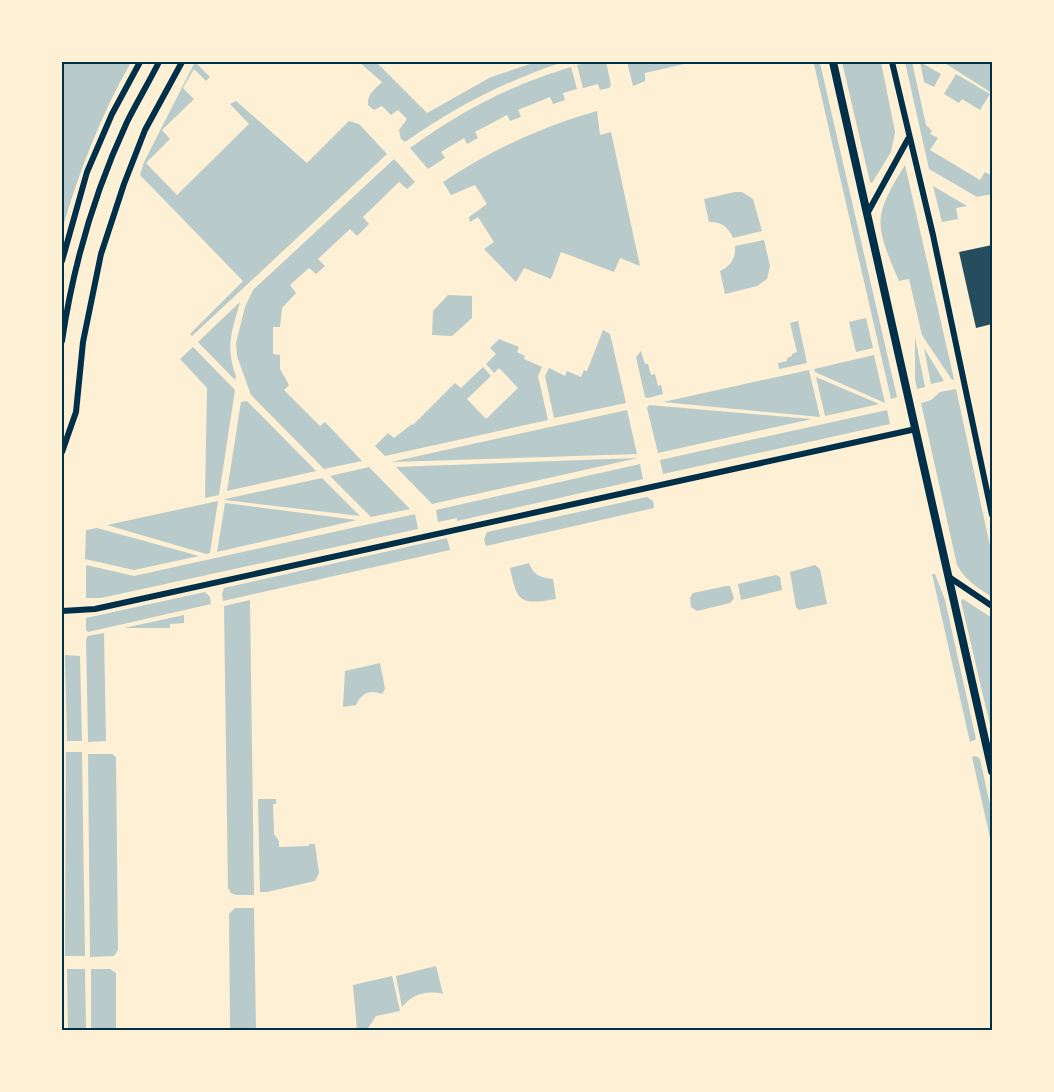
<svg xmlns="http://www.w3.org/2000/svg" width="1054" height="1092" font-family="'Alegreya Sans',sans-serif">
	<style>
		.green { fill: #b9caca }
		.building { fill: #264d5e }
		.lines { fill: none; stroke-linecap: round; stroke-linejoin: round }
		.minor { stroke: #003049; stroke-width: 6 }
		.tertiary { stroke: #003049; stroke-width: 8 }
		.neatline { fill: none; stroke: #003049; stroke-width: 2 }
	</style>
	<rect width="100%" height="100%" fill="#fdf0d5"/>
	<g class="green">
		<path d="M 62,62 L 131,62 C 101,115 79,171 62,230 Z"/>
		<path d="M 195,62 L 210,77 L 206,81 L 194,69 L 183,88 L 194,99 L 162,130 L 170,139 L 146,163 L 177,195 L 249,124 L 230,104 L 236,101 L 307,163 L 349,121 L 359,124 L 387,154 L 192,336 L 190,334 L 243,281 L 140,175 L 144,162 Z"/>
		<path d="M 359,62 L 376,62 L 427,113 L 491,77 L 536,62 L 563,62 C 501,83 459,105 405,142 L 401,139 L 399,130 L 407,119 L 398,110 L 391,115 L 382,106 L 374,110 L 368,105 C 367,94 375,89 382,82 Z"/>
		<path d="M 591,62 L 606,62 L 611,85 L 609,88 L 600,90 L 598,84 L 583,88 L 577,65 Z"/>
		<path d="M 627,62 L 693,62 L 645,73 L 645,81 L 633,86 Z"/>
		<path d="M 842,62 L 881,62 L 895,132 L 891,152 L 872,183 L 870,182 Z"/>
		<path d="M 905,62 L 912,62 L 926,125 L 932,131 L 930,134 L 938,138 L 930,150 L 980,180 L 985,172 L 992,176 L 990,185 L 992,194 L 977,197 L 929,169 Z"/>
		<path d="M 920,62 L 941,74 L 934,87 L 924,82 Z"/>
		<path d="M 943,62 L 992,62 L 992,93 Z"/>
		<path d="M 820,63 L 897,397 L 891,399 L 814,64 Z"/>
		<path d="M 571,67 L 577,89 L 563,93 L 565,100 L 553,104 L 550,97 L 518,110 L 521,117 L 510,121 L 507,115 L 475,132 L 478,138 L 467,144 L 464,138 L 441,152 L 445,158 L 428,169 L 410,148 C 464,109 507,87 571,67 Z"/>
		<path d="M 956,74 L 990,94 L 980,110 L 962,99 L 959,103 L 944,94 Z"/>
		<path d="M 597,111 L 600,135 L 611,132 L 640,266 L 620,258 L 614,272 L 561,252 L 551,279 L 524,268 L 516,282 L 484,249 L 494,242 L 478,217 L 470,222 L 469,217 L 487,204 L 475,185 L 451,195 L 443,182 C 491,150 541,127 597,111 Z"/>
		<path d="M 394,159 L 415,182 L 407,189 L 399,182 L 363,217 L 369,224 L 357,236 L 350,229 L 318,259 L 325,266 L 316,274 L 309,268 L 290,285 L 296,293 L 282,308 L 280,327 L 273,327 L 273,354 L 280,355 L 280,369 L 289,385 L 284,390 L 320,426 L 325,422 L 362,461 L 324,469 L 251,395 L 237,356 L 236,343 L 245,307 L 253,290 Z"/>
		<path d="M 905,165 L 954,379 L 952,380 L 922,335 L 909,279 L 899,281 C 875,225 872,218 905,165 Z"/>
		<path d="M 933,186 L 967,206 L 956,208 L 958,219 L 942,222 Z"/>
		<path d="M 735,192 L 742,192 L 753,199 L 762,231 L 733,238 C 728,226 721,222 709,222 L 704,199 Z"/>
		<path d="M 764,240 L 770,266 L 767,279 L 757,286 L 725,294 L 720,271 C 731,266 736,258 735,246 Z"/>
		<path d="M 448,295 L 472,296 L 472,318 L 452,336 L 432,335 L 433,311 Z"/>
		<path d="M 240,302 C 232,332 225,345 236,376 L 235,380 L 198,342 Z"/>
		<path d="M 866,318 L 873,348 L 856,352 L 849,322 Z"/>
		<path d="M 798,321 L 807,363 L 779,369 L 778,363 L 787,361 L 787,358 L 792,356 L 792,354 L 797,352 L 790,323 Z"/>
		<path d="M 603,330 L 610,334 L 626,403 L 554,418 L 545,376 L 549,368 L 565,376 L 567,371 L 581,377 L 584,370 L 587,371 Z"/>
		<path d="M 915,337 L 925,387 L 917,389 L 915,379 Z"/>
		<path d="M 499,339 L 519,347 L 517,352 L 525,356 L 524,359 L 542,367 L 538,376 L 548,420 L 385,456 L 375,446 L 388,433 L 394,438 L 412,424 L 413,425 L 455,383 L 461,388 L 483,367 L 491,376 L 467,399 L 486,419 L 518,388 L 499,368 L 494,373 L 486,364 L 496,354 L 490,348 Z"/>
		<path d="M 193,347 L 235,390 L 219,495 L 205,498 L 207,388 L 180,359 Z"/>
		<path d="M 924,348 L 944,381 L 931,384 Z"/>
		<path d="M 641,351 L 645,364 L 648,364 L 651,375 L 655,374 L 658,386 L 661,385 L 663,394 L 648,398 L 645,397 L 636,357 Z"/>
		<path d="M 874,355 L 885,403 L 815,372 L 814,369 Z"/>
		<path d="M 809,370 L 820,417 L 663,402 Z"/>
		<path d="M 816,377 L 879,404 L 825,416 Z"/>
		<path d="M 956,389 L 992,555 L 992,597 C 978,588 965,580 957,565 L 921,403 L 931,400 L 940,392 Z"/>
		<path d="M 247,401 L 316,471 L 227,491 L 241,402 Z"/>
		<path d="M 649,405 L 812,419 L 658,453 L 647,408 Z"/>
		<path d="M 627,410 L 637,454 L 391,462 Z"/>
		<path d="M 887,410 L 890,424 L 663,474 L 660,460 Z"/>
		<path d="M 638,458 L 432,504 L 396,467 Z"/>
		<path d="M 640,464 L 643,479 L 457,521 L 457,518 L 438,522 L 436,510 Z"/>
		<path d="M 369,467 L 410,509 L 371,517 L 330,476 Z"/>
		<path d="M 322,478 L 360,516 L 225,500 L 225,499 Z"/>
		<path d="M 647,497 L 653,501 L 654,508 L 486,546 L 484,539 L 487,532 Z"/>
		<path d="M 218,501 L 210,553 L 206,554 L 107,525 Z"/>
		<path d="M 225,503 L 357,520 L 217,552 Z"/>
		<path d="M 415,514 L 418,529 L 101,598 L 86,598 L 86,565 L 134,576 Z"/>
		<path d="M 97,528 L 199,556 L 134,570 L 85,559 L 86,530 Z"/>
		<path d="M 447,538 L 450,550 L 223,601 L 222,594 L 224,588 Z"/>
		<path d="M 529,563 C 533,575 541,578 553,579 L 556,599 C 521,605 517,603 510,568 Z"/>
		<path d="M 815,565 L 820,569 L 827,604 L 799,610 L 796,607 L 790,572 Z"/>
		<path d="M 932,574 L 935,574 L 945,600 L 976,739 L 970,742 Z"/>
		<path d="M 776,575 L 780,577 L 782,590 L 741,600 L 738,584 Z"/>
		<path d="M 726,586 L 730,586 L 734,598 L 730,603 L 697,611 L 691,607 L 690,598 L 693,593 Z"/>
		<path d="M 205,592 L 210,597 L 211,604 L 88,632 L 86,630 L 86,618 Z"/>
		<path d="M 963,599 L 992,618 L 992,734 L 961,601 Z"/>
		<path d="M 250,600 L 254,895 L 236,895 L 231,893 L 228,888 L 224,606 Z"/>
		<path d="M 184,615 L 184,623 L 170,624 L 170,628 L 124,628 Z"/>
		<path d="M 104,633 L 106,741 L 88,742 L 86,639 L 88,636 Z"/>
		<path d="M 65,655 L 80,656 L 82,741 L 67,741 Z"/>
		<path d="M 380,663 L 385,689 L 382,694 C 370,689 361,693 356,705 L 343,707 L 345,671 Z"/>
		<path d="M 66,752 L 82,752 L 85,956 L 65,956 Z"/>
		<path d="M 88,754 L 112,754 L 116,757 L 118,950 L 114,956 L 90,957 Z"/>
		<path d="M 976,756 L 980,759 L 992,814 L 992,847 L 972,757 Z"/>
		<path d="M 258,799 L 276,799 L 276,804 L 273,804 L 274,834 L 279,841 L 279,847 L 309,846 L 309,844 L 315,844 L 319,873 L 315,881 L 267,892 L 260,892 Z"/>
		<path d="M 235,908 L 254,908 L 256,1030 L 230,1030 L 229,914 Z"/>
		<path d="M 436,966 L 443,994 C 426,990 413,994 402,1007 L 396,976 Z"/>
		<path d="M 67,969 L 85,969 L 86,1030 L 68,1030 Z"/>
		<path d="M 91,969 L 110,969 L 116,973 L 116,1030 L 91,1030 Z"/>
		<path d="M 392,976 L 400,1011 L 376,1016 L 367,1030 L 357,1030 L 353,985 Z"/>
	</g>
	<path class="building" d="M 992,245 L 992,324 L 976,328 L 959,252 Z"/>
	<g class="lines">
		<g class="minor">
			<path d="M 892,62 L 933,235 L 992,515"/>
			<path d="M 867,214 L 908,139"/>
			<path d="M 62,261 L 87,172 L 112,114 L 140,62"/>
			<path d="M 62,341 C 73,266 95,191 127,122 C 137,102 149,82 159,62"/>
			<path d="M 62,452 L 76,412 L 83,342 L 101,254 L 124,184 L 145,130 L 182,62"/>
			<path d="M 949,577 L 992,606"/>
			<path d="M 62,611 L 95,609 L 916,429"/>
		</g>
		<path class="tertiary" d="M 833,62 L 992,771"/>
	</g>
	<rect width="1054" height="1092" fill="none" stroke="#fdf0d5" stroke-width="126"/>
	<rect x="63" y="63" width="928" height="966" class="neatline"/>
</svg>
